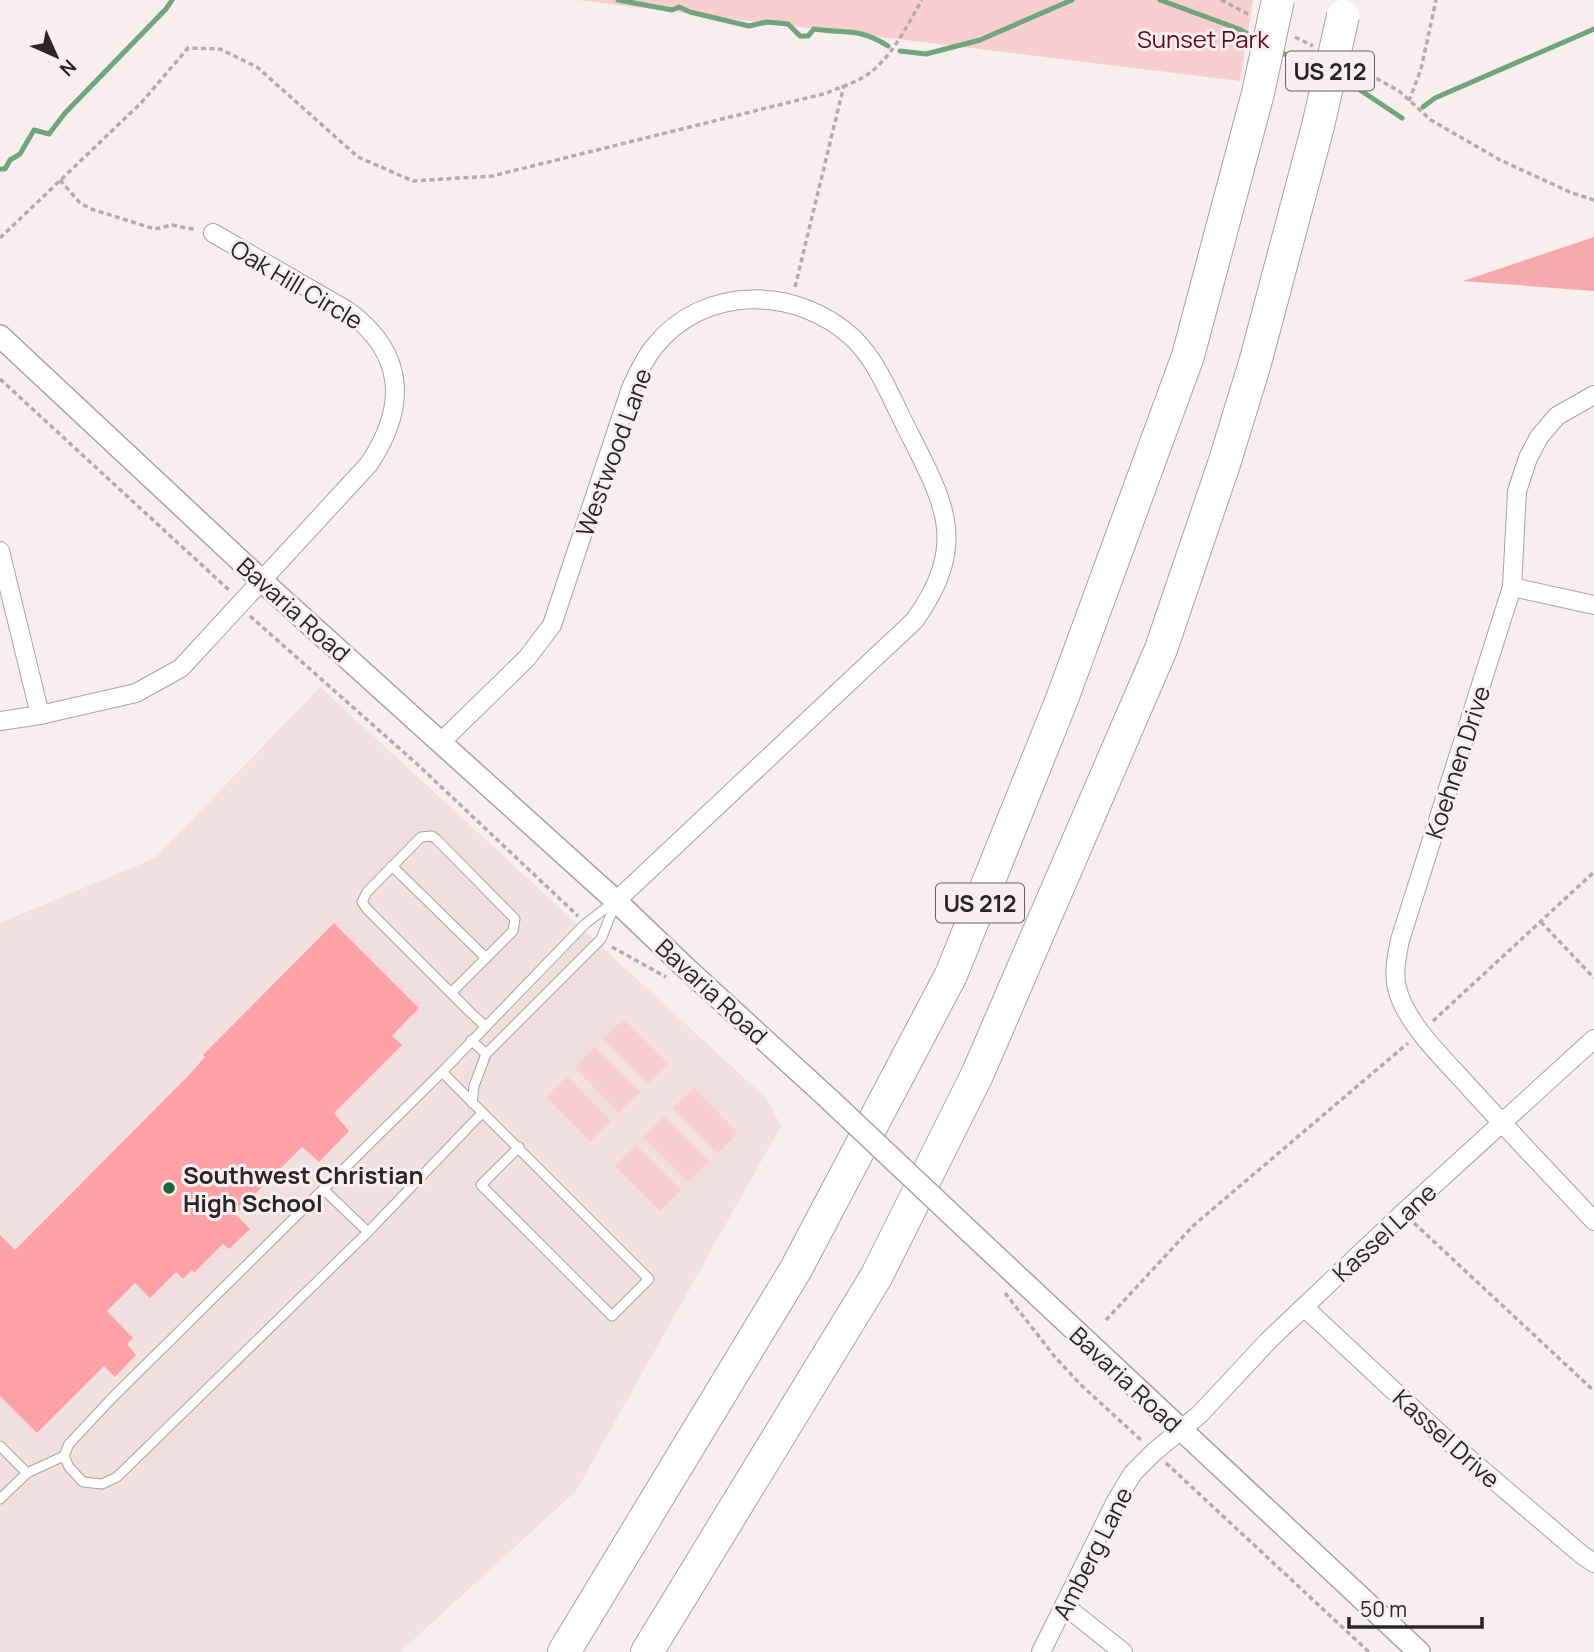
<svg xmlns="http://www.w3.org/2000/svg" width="1594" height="1652" font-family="Manrope,sans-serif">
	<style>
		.built { fill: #f2dfe0 }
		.green { fill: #f7cfd1 }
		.forest { fill: #f5aaad }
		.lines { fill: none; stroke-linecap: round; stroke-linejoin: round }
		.stream { stroke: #70a57d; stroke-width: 5 }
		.building { fill: #fea1a7 }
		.service-casing { stroke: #aaa1a1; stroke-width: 11 }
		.minor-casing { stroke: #aaa1a1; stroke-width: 20 }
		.tertiary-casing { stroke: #aaa1a1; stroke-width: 24 }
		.motorway-casing { stroke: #aaa1a1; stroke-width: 34 }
		.path { stroke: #b3abac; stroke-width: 3.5; stroke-dasharray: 5 3.5; stroke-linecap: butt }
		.service { stroke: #fff; stroke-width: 9 }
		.minor { stroke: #fff; stroke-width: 18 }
		.tertiary { stroke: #fff; stroke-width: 21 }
		.motorway { stroke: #fff; stroke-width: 32 }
		.tertiary-bridge-casing { stroke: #aaa1a1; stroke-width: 24; stroke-linecap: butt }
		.motorway-bridge-casing { stroke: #aaa1a1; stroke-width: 34; stroke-linecap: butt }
		.tertiary-bridge { stroke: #fff; stroke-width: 21 }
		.motorway-bridge { stroke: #fff; stroke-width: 32 }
		.poi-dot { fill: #176636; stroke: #f8eeef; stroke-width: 2.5 }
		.labels { text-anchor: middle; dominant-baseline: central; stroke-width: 6; stroke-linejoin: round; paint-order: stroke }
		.shield { fill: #f8eeef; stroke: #686262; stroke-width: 2 }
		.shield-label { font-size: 23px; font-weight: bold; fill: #2a2626 }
		.park-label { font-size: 24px; fill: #5e0c1d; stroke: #f8eeef }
		.street-label { font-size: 24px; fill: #2a2626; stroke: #f8eeef }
		.poi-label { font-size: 24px; font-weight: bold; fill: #2a2626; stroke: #f8eeef; text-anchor: start }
	</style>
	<rect width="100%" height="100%" fill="#f8eeef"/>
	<path class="built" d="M 320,687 L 767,1099 L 781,1126 L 576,1491 L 400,1652 L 0,1652 L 0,923 L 155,858 Z"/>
	<g class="green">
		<path d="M 578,0 L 1253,0 L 1240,81 Z"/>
		<path d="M 624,1019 L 669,1064 L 648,1084 L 603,1039 Z"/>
		<path d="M 595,1047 L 640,1092 L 619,1113 L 574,1067 Z"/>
		<path d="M 567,1076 L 611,1121 L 591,1142 L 546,1097 Z"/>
		<path d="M 694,1088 L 738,1133 L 717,1154 L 673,1108 Z"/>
		<path d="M 664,1116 L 709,1161 L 688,1182 L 643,1137 Z"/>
		<path d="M 636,1145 L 681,1190 L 660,1211 L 615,1166 Z"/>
	</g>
	<path class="forest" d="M 1594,237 L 1594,291 L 1463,281 Z"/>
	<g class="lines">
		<g class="stream">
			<path d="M 618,0 L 672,10 L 679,7 L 690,12 L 749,26 L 767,22 L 788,24 L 800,36 L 808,36 L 814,29 C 845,34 858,27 888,46"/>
			<path d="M 1160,0 L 1239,29 L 1258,40"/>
			<path d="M 900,51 L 926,54 L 980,40 L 1072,0"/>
			<path d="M 1279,51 L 1320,73"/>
			<path d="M 1339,80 L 1357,88 L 1402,118"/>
			<path d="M 1423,107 L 1435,98 L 1594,29"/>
			<path d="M 0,169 L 5,169 L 10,160 L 20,154 L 34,130 L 49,134 L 65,113 L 166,9 L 172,0"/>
		</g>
	</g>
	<path class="building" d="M 334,923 L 419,1008 L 392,1036 L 402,1045 L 334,1113 L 349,1131 L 319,1162 L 302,1147 L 235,1214 L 250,1229 L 229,1249 L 223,1244 L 194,1273 L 192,1270 L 183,1279 L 176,1272 L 150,1298 L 135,1283 L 107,1311 L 133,1338 L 127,1344 L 136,1355 L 115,1377 L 104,1366 L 37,1433 L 0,1396 L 0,1235 L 15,1250 L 187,1077 L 205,1057 L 203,1055 Z"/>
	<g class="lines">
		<g class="service-casing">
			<g id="service">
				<path d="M 392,866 L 486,958"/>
				<path d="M 451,993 L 513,931 L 515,919 L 436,839 L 432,836 L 421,837 L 367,892 L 362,902 L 367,909 L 470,1012 L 485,1026"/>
				<path d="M 471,1040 L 486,1054"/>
				<path d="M 442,1072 L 649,1279 L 612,1316 L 481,1185 L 519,1147"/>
				<path d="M 472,1103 L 474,1086 L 486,1054 L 601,939 L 616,902"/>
				<path d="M 482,1113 L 368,1232 L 117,1477 L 102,1484 L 83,1482 L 69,1467 L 64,1456 L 69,1444 L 113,1397 L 442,1072 L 585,924 L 615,901"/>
				<path d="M 324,1190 L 368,1232"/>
				<path d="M 0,1446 L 27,1473"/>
				<path d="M 0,1499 L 27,1473 L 64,1456"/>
			</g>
		</g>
		<g class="minor-casing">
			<g id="minor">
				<path d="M 1594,395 L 1557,416 L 1539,437 L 1528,458 L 1517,491 L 1512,587 L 1400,940 C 1397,955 1393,973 1397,988 C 1405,1023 1445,1060 1469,1087 C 1510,1132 1552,1176 1594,1221"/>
				<path d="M 0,551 L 40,715 L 0,721"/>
				<path d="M 1512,587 L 1594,605"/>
				<path d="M 40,715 L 136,693 L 181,668 L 369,464 C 407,407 406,354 348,311 L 213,233"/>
				<path d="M 440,743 L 527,658 L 552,625 L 631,388 C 638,374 644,359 654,347 C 704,284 797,286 853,338 C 878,362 891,398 907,429 C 945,504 969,543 915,620 L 616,901"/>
				<path d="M 1304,1307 L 1440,1434 L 1582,1555 L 1594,1563"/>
				<path d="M 1065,1606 L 1123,1652"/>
				<path d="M 1041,1652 L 1116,1501 L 1133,1473 L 1154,1452 L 1200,1414 L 1269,1340 L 1403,1213 L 1594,1039"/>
			</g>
		</g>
		<g class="tertiary-casing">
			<g id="tertiary">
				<path d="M 0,336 L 262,581 L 616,901 L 687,969 L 829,1099"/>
				<path d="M 971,1233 L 1419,1652"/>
			</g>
		</g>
		<g class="motorway-casing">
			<g id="motorway">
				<path d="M 564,1652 L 796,1269 L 951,975 L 1062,699 L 1188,356 L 1258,93"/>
				<path d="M 647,1652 L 876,1277 L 977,1075 L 1161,649 L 1224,464 L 1255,363 L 1318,126"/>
			</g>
		</g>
		<g class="path">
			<path d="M 1221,0 L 1250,15"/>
			<path d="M 1295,37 L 1313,46"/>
			<path d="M 1354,66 L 1399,91 L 1431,120 L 1500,160 L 1572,193 L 1594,200"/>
			<path d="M 1409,101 L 1421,69 L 1436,0"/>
			<path d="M 60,180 L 80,203 L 91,209 L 155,229 L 172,225 L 197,230"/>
			<path d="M 0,238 L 141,103 L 188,48 L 220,49 L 257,67 L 358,157 L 413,181 L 492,176 L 827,93 C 838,88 851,84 862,78 C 890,62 906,27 922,0"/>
			<path d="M 795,287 L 844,85"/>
			<path d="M 0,379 L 230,591"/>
			<path d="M 250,616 L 417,764 L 578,916"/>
			<path d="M 1541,922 L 1594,978"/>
			<path d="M 612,947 L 666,977"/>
			<path d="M 1433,1021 L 1594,872"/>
			<path d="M 1414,1223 L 1594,1391"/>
			<path d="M 1005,1293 L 1055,1357 L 1080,1384 L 1142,1441"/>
			<path d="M 1106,1320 L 1194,1225 L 1408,1043"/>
			<path d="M 1166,1463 L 1369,1652"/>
		</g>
		<use href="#service" class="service"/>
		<use href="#minor" class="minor"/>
		<use href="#tertiary" class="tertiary"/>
		<use href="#motorway" class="motorway"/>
		<g class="tertiary-bridge-casing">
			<path id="tertiary-bridge" d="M 829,1099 L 971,1233"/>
		</g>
		<g class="motorway-bridge-casing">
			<g id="motorway-bridge">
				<path d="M 1258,93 L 1278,0"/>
				<path d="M 1318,126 L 1343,16"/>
			</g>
		</g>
		<use href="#tertiary-bridge" class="tertiary-bridge"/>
		<use href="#motorway-bridge" class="motorway-bridge"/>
	</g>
	<circle class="poi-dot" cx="169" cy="1188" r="7"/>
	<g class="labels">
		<g class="shield">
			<rect x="1286" y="51.5" width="88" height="39" rx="5"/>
			<rect x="936" y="883.5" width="88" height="39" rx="5"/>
		</g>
		<g class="shield-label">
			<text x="1330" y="71">US 212</text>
			<text x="980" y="903">US 212</text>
		</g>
		<g class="park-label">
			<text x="1203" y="38">Sunset Park</text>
		</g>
		<g class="street-label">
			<text transform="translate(297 284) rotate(31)">Oak Hill Circle</text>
			<text transform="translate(613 452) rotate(-70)">Westwood Lane</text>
			<text transform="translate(294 609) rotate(42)">Bavaria Road</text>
			<text transform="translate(1457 762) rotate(-72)">Koehnen Drive</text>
			<text transform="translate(712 991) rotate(43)">Bavaria Road</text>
			<text transform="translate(1384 1232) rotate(-43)">Kassel Lane</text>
			<text transform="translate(1126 1379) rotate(43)">Bavaria Road</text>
			<text transform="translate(1447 1438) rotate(42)">Kassel Drive</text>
			<text transform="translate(1092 1553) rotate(-63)">Amberg Lane</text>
		</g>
		<g class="poi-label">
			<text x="183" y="1174">Southwest Christian<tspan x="183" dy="28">High School</tspan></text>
		</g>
	</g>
	<g transform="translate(56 56) rotate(135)" stroke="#f8eeef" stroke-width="5" paint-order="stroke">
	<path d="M0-5L12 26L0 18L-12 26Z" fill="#2a2626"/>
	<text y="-10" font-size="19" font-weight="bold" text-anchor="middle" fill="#2a2626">N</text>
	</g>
	<path d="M1349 1617v10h133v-10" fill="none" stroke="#2a2626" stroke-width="3.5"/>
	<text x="1360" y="1617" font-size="21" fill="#2a2626" stroke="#f8eeef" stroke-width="5" paint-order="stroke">50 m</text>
</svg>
